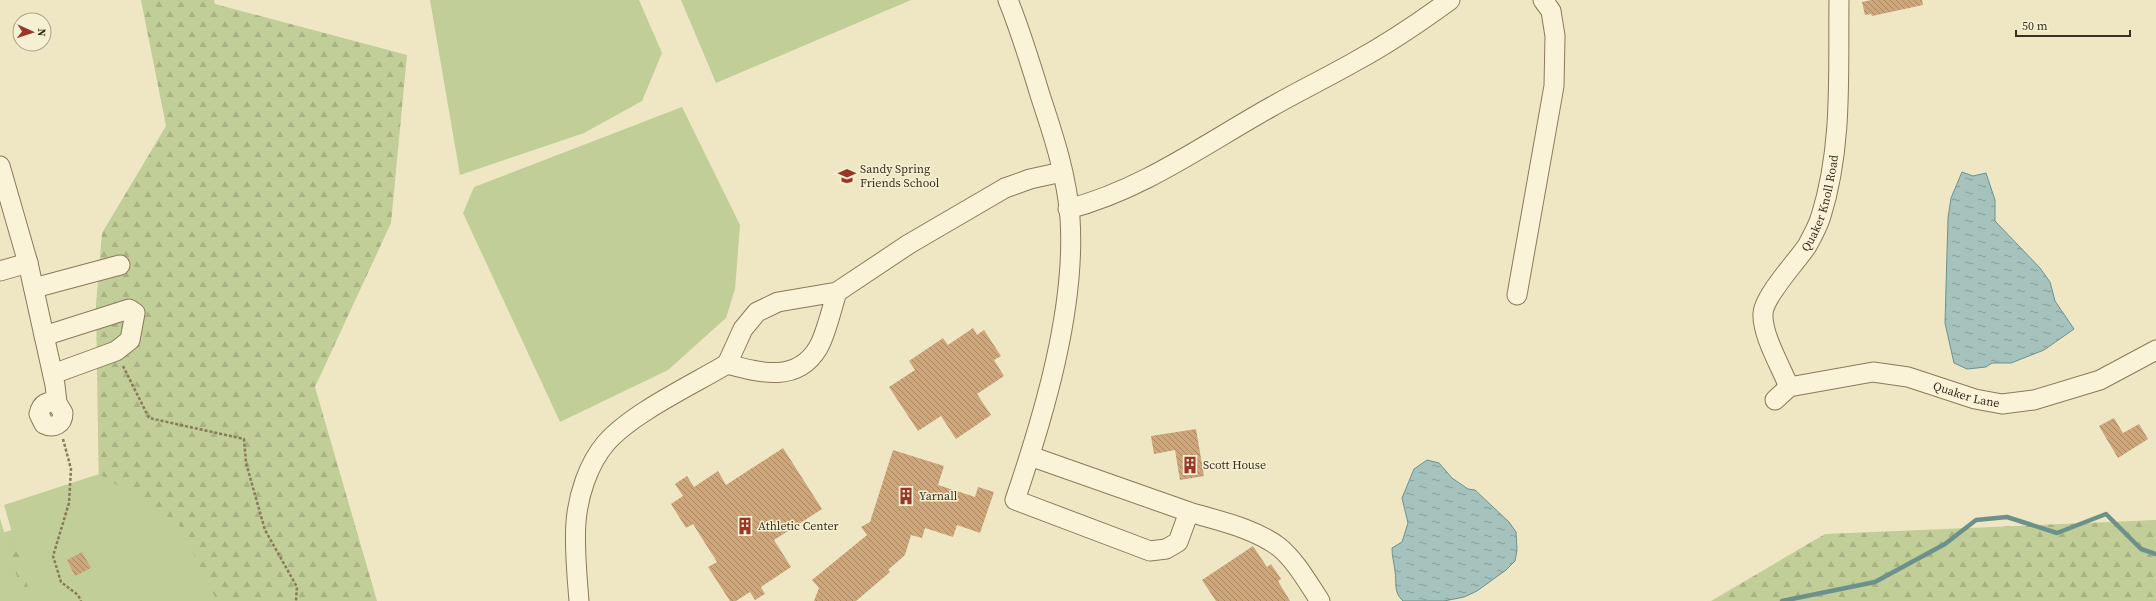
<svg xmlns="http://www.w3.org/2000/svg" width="2156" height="601" font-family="'Source Serif 4',serif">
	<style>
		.forest { fill: url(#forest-firs) }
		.park { fill: #c1ce97 }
		.water { fill: url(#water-ripples); stroke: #6c918c }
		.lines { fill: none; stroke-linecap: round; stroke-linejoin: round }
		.stream { stroke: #6c918c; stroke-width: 4.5 }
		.building { fill: url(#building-back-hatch) }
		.minor-casing { stroke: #8a795a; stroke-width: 21 }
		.path { stroke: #8a795a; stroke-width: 2.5; stroke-dasharray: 3 2; stroke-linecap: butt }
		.minor { stroke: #faf3d7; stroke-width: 19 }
		.labels { text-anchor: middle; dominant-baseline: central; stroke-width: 3; stroke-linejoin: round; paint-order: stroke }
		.poi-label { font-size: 12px; fill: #3a2f1e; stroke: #f6f0d3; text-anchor: start }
		.street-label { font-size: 12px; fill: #3a2f1e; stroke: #f6f0d3 }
	</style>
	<defs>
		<pattern id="forest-firs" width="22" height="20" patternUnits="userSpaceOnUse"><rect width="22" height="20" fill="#c1ce97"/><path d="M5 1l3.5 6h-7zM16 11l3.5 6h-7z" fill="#a7b182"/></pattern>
		<pattern id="water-ripples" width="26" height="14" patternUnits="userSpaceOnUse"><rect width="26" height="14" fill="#a6c2bd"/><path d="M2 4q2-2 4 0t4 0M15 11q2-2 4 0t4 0" fill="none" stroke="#889e99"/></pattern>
		<pattern id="building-back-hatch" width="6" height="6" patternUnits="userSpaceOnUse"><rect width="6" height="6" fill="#cea679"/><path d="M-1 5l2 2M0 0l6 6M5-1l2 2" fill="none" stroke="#a88863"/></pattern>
	</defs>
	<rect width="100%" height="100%" fill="#efe7c4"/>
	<g class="forest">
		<path d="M 141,0 L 214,0 L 215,4 L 407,55 L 391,223 L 315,387 L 377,601 L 0,601 L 0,534 L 99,498 L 96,305 L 102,233 L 166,126 Z"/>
		<path d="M 2156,520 L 2156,601 L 1711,601 L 1825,534 Z"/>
	</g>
	<g class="park">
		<path d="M 430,0 L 639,0 L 662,53 L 642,101 L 584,133 L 460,175 Z"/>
		<path d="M 681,0 L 911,0 L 716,83 Z"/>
		<path d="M 682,107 L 740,225 L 735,289 L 726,318 L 668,370 L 560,422 L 463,213 L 474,187 Z"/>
		<path d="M 99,474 L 178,523 L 217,601 L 32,601 L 4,505 Z"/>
		<path d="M 0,518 L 24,601 L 0,601 Z"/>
	</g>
	<g class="water">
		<path d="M 1962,172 L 1973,176 L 1986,173 L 1995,200 L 1995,221 L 2040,268 L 2050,282 L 2055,301 L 2074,329 L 2044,350 L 2011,363 L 1992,363 L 1986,367 L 1967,369 L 1954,363 L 1945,323 L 1948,218 L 1951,198 Z"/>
		<path d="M 1427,460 L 1439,463 L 1452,478 L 1468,489 L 1475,490 L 1509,522 L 1516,532 L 1517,550 L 1515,561 L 1506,570 L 1477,591 L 1464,597 L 1444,601 L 1403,601 C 1393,592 1397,583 1395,571 C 1394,563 1392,556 1392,548 L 1402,542 L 1408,523 L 1402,498 L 1414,469 Z"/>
	</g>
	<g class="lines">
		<path class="stream" d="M 1782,601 L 1875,582 L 1945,544 L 1976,520 L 2007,517 L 2057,533 L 2106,514 L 2141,549 L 2156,554"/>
	</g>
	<g class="building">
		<path d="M 1871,0 L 1922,0 L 1923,5 L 1872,16 L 1871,14 L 1865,15 L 1862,2 Z"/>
		<path d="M 973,328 L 977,335 L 984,330 L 1001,356 L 994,360 L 1004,376 L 977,394 L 991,415 L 956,439 L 941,416 L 918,431 L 889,387 L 915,370 L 909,361 L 943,338 L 948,345 Z"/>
		<path d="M 2114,418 L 2123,433 L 2139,424 L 2148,439 L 2118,458 L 2099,426 Z"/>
		<path d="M 1196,429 L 1204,476 L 1180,480 L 1175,450 L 1154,454 L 1151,436 Z"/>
		<path d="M 783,448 L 822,509 L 774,540 L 791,567 L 761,587 L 765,594 L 755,600 L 750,592 L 736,601 L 730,601 L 708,567 L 717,562 L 693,524 L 686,528 L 671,504 L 683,496 L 675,484 L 687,476 L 694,487 L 718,471 L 726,485 Z"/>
		<path d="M 893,450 L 944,466 L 938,485 L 975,497 L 978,487 L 994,492 L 980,533 L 957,525 L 953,537 L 925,528 L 922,538 L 911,535 L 905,555 L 888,570 L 890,572 L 856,601 L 814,601 L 819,588 L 812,580 L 867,535 L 861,527 L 870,522 Z"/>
		<path d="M 1253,546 L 1267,567 L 1271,564 L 1281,579 L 1278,581 L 1290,601 L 1216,601 L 1202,580 Z"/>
		<path d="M 82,552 L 91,568 L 75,576 L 67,560 Z"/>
	</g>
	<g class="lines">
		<g class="minor-casing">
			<g id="minor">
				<path d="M 1008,0 C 1021,32 1031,65 1041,98 C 1054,137 1067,177 1070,218 C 1076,308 1044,415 1015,500 L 1150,551 L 1166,549 L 1178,542 L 1189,512 L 1030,456"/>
				<path d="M 0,166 L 28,263 L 55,385 L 57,403 L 63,413 C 63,424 54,429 44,424 L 39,414 C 41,404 48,400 57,403"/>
				<path d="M 1068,209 C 1142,190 1205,144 1271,107 C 1299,91 1328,77 1356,61 C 1389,43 1420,22 1450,0"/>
				<path d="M 0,271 L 28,263"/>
				<path d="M 34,288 L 120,265"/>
				<path d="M 837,292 C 832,307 826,335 818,348 C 797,383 761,373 727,364 L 743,329 L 757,312 L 778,302 L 837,292 L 909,244 L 1005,188 L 1030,179 L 1062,172"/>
				<path d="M 1517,295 L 1554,86 L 1555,36 L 1551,11 L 1543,0"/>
				<path d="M 44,336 L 129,309 L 135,313 L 130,340 L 116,351 L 53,374"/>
				<path id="s1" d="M 1789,387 C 1781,367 1762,335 1763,314 C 1763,297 1797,261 1807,246 C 1812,237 1818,226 1821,216 C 1843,146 1838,72 1839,0"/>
				<path id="s2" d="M 1775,400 L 1789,387 L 1873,372 L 1908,377 L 1975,399 L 2002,404 L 2034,400 L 2100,380 L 2156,350"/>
				<path d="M 1189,512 C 1219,521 1254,528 1279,547 C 1296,561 1308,583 1320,601"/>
				<path d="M 579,601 C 577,575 574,548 576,522 C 578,496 588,464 606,443 C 632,413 692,385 727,364"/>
			</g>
		</g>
		<g class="path">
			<path d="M 123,366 L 149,418 L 244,439 L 246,463 L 265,530 L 297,587 L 296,601"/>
			<path d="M 63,439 L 71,469 L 69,503 L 53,556 L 61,582 L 78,595 L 81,601"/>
		</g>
		<use href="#minor" class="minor"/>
	</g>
	<defs>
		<g id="school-bare" transform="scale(1.38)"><path d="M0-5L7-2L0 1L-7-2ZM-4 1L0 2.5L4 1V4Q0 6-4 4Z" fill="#9a3528" stroke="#f6f0d3" stroke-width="2.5" paint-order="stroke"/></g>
		<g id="building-bare" transform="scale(1.38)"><path d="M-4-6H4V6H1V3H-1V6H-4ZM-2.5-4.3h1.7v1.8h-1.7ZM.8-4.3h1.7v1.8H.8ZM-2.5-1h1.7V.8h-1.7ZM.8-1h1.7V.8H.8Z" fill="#9a3528" stroke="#f6f0d3" stroke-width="2.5" paint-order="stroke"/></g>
	</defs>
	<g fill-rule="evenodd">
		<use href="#school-bare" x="847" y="176"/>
		<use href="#building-bare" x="1190" y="465"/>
		<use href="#building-bare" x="906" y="496"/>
		<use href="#building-bare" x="745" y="526"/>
	</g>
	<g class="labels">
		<g class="poi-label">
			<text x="860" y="169">Sandy Spring<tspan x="860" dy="14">Friends School</tspan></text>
			<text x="1203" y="465">Scott House</text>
			<text x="919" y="496">Yarnall</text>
			<text x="758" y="526">Athletic Center</text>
		</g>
		<g class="street-label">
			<text stroke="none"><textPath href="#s1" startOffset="205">Quaker Knoll Road</textPath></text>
			<text stroke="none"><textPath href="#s2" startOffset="201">Quaker Lane</textPath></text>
		</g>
	</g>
	<g transform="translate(32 32) rotate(93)"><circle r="19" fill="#f6f0d3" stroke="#aba38b"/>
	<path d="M0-3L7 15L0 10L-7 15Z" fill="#9a3528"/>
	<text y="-6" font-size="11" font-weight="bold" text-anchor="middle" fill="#3a2f1e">N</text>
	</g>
	<path d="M2016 30v6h114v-6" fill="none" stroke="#3a2f1e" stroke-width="2"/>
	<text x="2022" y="30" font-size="12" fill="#3a2f1e" stroke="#f6f0d3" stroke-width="3" paint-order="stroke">50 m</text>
</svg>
